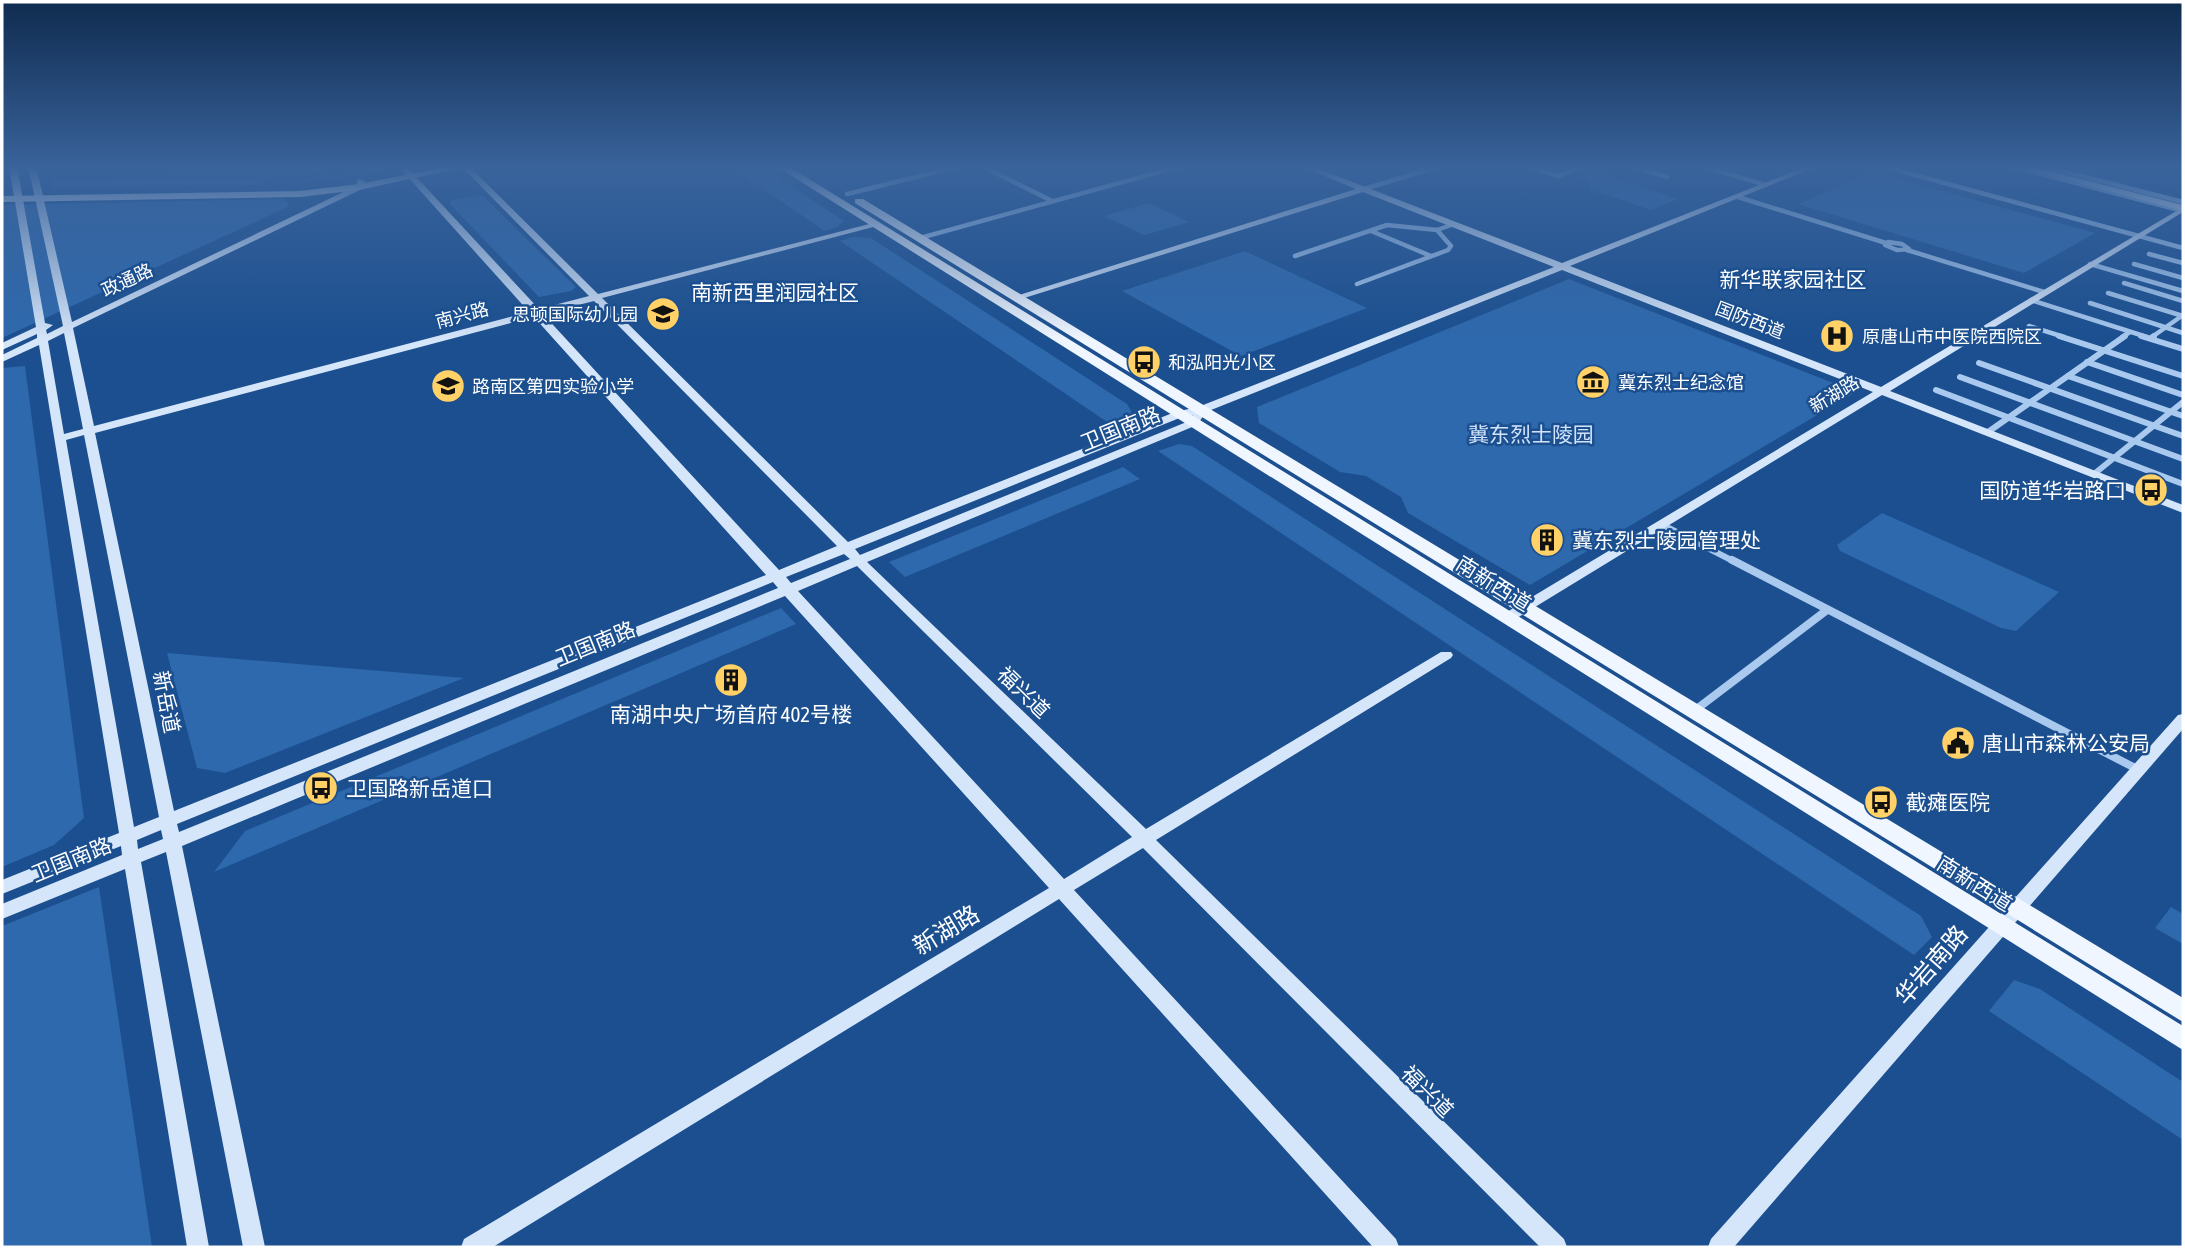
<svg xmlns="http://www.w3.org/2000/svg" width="2185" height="1249" font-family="'Asap Condensed','Noto Sans SC',sans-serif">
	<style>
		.green { fill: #2e69ad }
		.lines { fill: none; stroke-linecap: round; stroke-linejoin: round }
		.street-far2 { stroke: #a9c9ee; stroke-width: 4.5 }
		.street-far1 { stroke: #a9c9ee; stroke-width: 6 }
		.street { stroke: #a9c9ee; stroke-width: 8 }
		.secondary { fill: #d6e6fa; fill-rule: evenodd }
		.primary { fill: #f0f6ff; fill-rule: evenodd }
		.labels { text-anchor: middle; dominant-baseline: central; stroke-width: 5; stroke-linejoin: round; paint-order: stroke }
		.far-street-label { font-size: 18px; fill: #fff; stroke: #1b4f8f }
		.far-poi-label { font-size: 18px; fill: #fff; stroke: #1b4f8f; text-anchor: start }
		.far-quarter-label { font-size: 21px; fill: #fff; stroke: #1b4f8f }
		.street-label { font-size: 21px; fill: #fff; stroke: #1b4f8f }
		.park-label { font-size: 21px; fill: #cfe3fa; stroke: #1b4f8f }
		.poi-label { font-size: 21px; fill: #fff; stroke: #1b4f8f; text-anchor: start }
		.near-street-label { font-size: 24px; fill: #fff; stroke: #1b4f8f }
	</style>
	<rect width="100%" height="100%" fill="#1b4f8f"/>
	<g class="green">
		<path d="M 321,166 L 326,173 L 177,176 L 169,175 L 166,167 Z"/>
		<path d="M 391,166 L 418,166 L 296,183 L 304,178 L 332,177 Z"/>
		<path d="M 729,166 L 761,166 L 844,221 L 837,227 L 825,231 Z"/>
		<path d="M 1592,170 L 1678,199 L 1651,210 L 1590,189 L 1590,181 L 1573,177 Z"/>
		<path d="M 1874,172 L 2095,233 L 2024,273 L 1798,204 Z"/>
		<path d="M 272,178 L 259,185 L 59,188 L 51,186 L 50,180 Z"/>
		<path d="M 476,195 L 483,196 L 576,287 L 571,291 L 539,297 L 450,204 L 452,200 Z"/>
		<path d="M 283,199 L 289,203 L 288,207 L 2,338 L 2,205 Z"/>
		<path d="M 1149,203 L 1189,222 L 1144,235 L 1104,216 Z"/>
		<path d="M 853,237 L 871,238 L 1127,404 L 1131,411 L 1131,419 L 1113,426 L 840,241 Z"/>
		<path d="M 1245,251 L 1367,308 L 1241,356 L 1122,291 Z"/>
		<path d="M 1569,279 L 1856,392 L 1530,585 L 1408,513 L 1401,497 L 1366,476 L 1340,472 L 1259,423 L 1257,407 Z"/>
		<path d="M 25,366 L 84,818 L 54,845 L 2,867 L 2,368 Z"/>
		<path d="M 1179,444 L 1192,446 L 1921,916 L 1932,937 L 1914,955 L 1158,451 Z"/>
		<path d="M 1123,467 L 1140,479 L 905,577 L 889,562 Z"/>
		<path d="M 1882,513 L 2059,592 L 2016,631 L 2001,628 L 1840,551 L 1837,545 Z"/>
		<path d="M 781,608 L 796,624 L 214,872 L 245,831 Z"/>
		<path d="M 167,653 L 464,678 L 225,773 L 197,768 Z"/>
		<path d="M 99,887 L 152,1247 L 2,1247 L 2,926 Z"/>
		<path d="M 2171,907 L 2183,914 L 2183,944 L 2155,928 Z"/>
		<path d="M 2014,980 L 2040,989 L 2183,1082 L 2183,1140 L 1989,1011 Z"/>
	</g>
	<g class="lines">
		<g class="street-far2">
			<path d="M 982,166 L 1052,201"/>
			<path d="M 1529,166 L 1558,176 L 1586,166"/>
			<path d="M 1633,166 L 1667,177"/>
			<path d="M 1702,166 L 1766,185"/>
			<path d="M 1882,166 L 2183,248"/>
			<path d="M 2010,166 L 2183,211"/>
			<path d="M 2043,166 L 2183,202"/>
			<path d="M 1364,189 L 1440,166"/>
			<path d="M 847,194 L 960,166"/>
			<path d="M 1738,197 L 1886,243"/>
			<path d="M 1371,231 L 1431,256"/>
			<path d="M 920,238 L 1181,166"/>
			<path d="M 1888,242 L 1902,244 L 1909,249 L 1897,250 L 1885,245 Z"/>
			<path d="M 1907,250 L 2044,292"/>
			<path d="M 2149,254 L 2183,263"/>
			<path d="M 1295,256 L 1387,225 L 1437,230 L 1454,224"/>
			<path d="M 2090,264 L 2183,291"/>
			<path d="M 2134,264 L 2183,278"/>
			<path d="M 2124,283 L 2183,301"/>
			<path d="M 1357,284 L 1448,250 L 1451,246 L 1437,230"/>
			<path d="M 2108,293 L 2183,316"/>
			<path d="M 2031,300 L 2147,337"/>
			<path d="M 2090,303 L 2183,333"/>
			<path d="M 2029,326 L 2064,337"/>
			<path d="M 2122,337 L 2130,332"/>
			<path d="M 2152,337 L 2183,315"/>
		</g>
		<g class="street-far1">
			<path d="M 2059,336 L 2183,376"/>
			<path d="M 2141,336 L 2183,349"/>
			<path d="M 2151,338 L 2154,336"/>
			<path d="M 2087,362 L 2183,395"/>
			<path d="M 1979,363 L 2183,436"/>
			<path d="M 2068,376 L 2183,416"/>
			<path d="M 1960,377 L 2183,459"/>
			<path d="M 1936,390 L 2183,484"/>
			<path d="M 1988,432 L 2125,336"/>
			<path d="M 2094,474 L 2183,402"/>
			<path d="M 1661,524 L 1735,562"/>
		</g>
		<g class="street">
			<path d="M 1732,560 L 2139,770"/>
			<path d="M 1694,711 L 1827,610"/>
		</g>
		<g class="secondary">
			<path d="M 9,166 L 17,166 L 45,323 L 53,325 L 46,330 L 47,334 L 63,326 L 28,166 L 36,166 L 72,322 L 356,186 L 358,179 L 365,181 L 362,189 L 73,328 L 94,426 L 529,312 L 398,166 L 406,166 L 539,309 L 589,296 L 461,166 L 469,166 L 598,294 L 877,222 L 877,226 L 602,298 L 848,542 L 1175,412 L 1198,407 L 1554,267 L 1363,192 L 1021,299 L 1013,297 L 1356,189 L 1300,166 L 1311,166 L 1562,263 L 1807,166 L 1818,166 L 1570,266 L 1881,387 L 2183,207 L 2183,212 L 1890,391 L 2183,505 L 2183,513 L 1882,395 L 1512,621 L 1502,621 L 1500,618 L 1502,615 L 1873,392 L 1562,270 L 1206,412 L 1197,425 L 867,562 L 1146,829 L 1441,652 L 1451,652 L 1453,655 L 1451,658 L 1156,840 L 1564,1239 L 1567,1247 L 1540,1247 L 1143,848 L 1074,890 L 1396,1239 L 1399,1247 L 1373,1247 L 1059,899 L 493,1247 L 461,1247 L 464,1239 L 1049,888 L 785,596 L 182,846 L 265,1247 L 243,1247 L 166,852 L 141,862 L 209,1247 L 187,1247 L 125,869 L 2,919 L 2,904 L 122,855 L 121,846 L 2,894 L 2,880 L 119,833 L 39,345 L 2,362 L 2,355 L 37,338 L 37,334 L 2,350 L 2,343 L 36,327 ZM 594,301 L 837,546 L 779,570 L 543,314 ZM 534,317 L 766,575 L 174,811 L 95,433 ZM 64,333 L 83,429 L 64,434 L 48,341 ZM 1193,415 L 1189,421 L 860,555 L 855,549 L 1182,417 ZM 84,435 L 159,817 L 134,827 L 66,440 ZM 844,554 L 850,559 L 791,583 L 786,577 ZM 857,566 L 1132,837 L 1064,879 L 798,591 ZM 773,582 L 778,588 L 179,832 L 177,824 ZM 161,830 L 163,839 L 138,849 L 137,840 Z"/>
			<path d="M 2183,714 L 2183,729 L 1734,1247 L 1708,1247 L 1711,1239 L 2178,715 Z"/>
		</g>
		<g class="primary">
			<path d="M 450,166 L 470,166 L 359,190 L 300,197 L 2,202 L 2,196 L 300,191 L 359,184 Z"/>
			<path d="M 776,166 L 788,166 L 2183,1026 L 2183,1050 Z"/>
			<path d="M 2014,166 L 2031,166 L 2183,205 L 2183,211 Z"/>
			<path d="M 855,199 L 863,199 L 2183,998 L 2183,1022 L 855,203 Z"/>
		</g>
	</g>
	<linearGradient id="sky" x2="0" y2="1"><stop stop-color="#0f2b4f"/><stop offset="0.49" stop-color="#39639b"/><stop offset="1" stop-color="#39639b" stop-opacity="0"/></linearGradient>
	<rect width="2185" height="341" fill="url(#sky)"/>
	<defs>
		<g id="school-disc" transform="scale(1.75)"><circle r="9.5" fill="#ffd166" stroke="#1b4f8f"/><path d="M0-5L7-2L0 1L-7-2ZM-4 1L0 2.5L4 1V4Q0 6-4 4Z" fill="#111"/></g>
		<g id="hospital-disc" transform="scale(1.75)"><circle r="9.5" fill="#ffd166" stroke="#1b4f8f"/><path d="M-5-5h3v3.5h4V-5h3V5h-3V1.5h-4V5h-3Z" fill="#111"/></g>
		<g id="bus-disc" transform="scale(1.75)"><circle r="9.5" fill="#ffd166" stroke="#1b4f8f"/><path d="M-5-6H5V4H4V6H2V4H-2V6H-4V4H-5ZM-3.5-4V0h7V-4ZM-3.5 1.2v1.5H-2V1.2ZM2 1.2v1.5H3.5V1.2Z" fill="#111"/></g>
		<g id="museum-disc" transform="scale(1.75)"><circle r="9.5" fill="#ffd166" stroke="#1b4f8f"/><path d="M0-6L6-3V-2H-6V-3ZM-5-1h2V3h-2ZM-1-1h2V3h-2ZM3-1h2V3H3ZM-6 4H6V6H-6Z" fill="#111"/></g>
		<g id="building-disc" transform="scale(1.75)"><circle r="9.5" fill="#ffd166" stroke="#1b4f8f"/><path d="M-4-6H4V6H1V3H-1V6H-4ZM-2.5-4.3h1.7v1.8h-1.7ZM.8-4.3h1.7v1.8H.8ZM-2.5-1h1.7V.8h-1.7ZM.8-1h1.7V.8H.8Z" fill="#111"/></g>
		<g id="civic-disc" transform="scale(1.75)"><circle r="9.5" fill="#ffd166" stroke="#1b4f8f"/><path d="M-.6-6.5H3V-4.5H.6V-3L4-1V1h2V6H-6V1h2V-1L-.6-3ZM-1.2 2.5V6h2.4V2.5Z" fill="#111"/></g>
	</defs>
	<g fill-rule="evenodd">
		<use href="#school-disc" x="663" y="314"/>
		<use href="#hospital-disc" x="1837" y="336"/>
		<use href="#bus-disc" x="1144" y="362"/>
		<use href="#museum-disc" x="1593" y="382"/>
		<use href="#school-disc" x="448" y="386"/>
		<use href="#bus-disc" x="2151" y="490"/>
		<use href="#building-disc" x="1547" y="540"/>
		<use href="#building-disc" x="731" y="680"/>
		<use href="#civic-disc" x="1958" y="743"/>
		<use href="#bus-disc" x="321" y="788"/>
		<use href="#bus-disc" x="1881" y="802"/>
	</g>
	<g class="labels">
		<g class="far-street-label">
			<text transform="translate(127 280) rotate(-25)">政通路</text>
			<text transform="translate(462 315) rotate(-15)">南兴路</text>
			<text transform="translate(1750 320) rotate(21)">国防西道</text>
			<text transform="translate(1834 394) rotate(-31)">新湖路</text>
		</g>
		<g class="far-poi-label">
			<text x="638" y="314" text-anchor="end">思顿国际幼儿园</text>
			<text x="1862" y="336">原唐山市中医院西院区</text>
			<text x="1168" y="362">和泓阳光小区</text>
			<text x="1618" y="382">冀东烈士纪念馆</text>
			<text x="472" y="386">路南区第四实验小学</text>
		</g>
		<g class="far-quarter-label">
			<text x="1793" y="279">新华联家园社区</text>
			<text x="775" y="292">南新西里润园社区</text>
		</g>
		<g class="street-label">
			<text transform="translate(1120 428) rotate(-22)">卫国南路</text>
			<text transform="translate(1494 583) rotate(32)">南新西道</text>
			<text transform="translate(595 643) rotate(-22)">卫国南路</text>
			<text transform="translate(1024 692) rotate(44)">福兴道</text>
			<text transform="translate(167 702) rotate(79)">新岳道</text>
			<text transform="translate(71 859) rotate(-22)">卫国南路</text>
			<text transform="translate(1975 883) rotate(32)">南新西道</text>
			<text transform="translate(1428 1091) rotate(45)">福兴道</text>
		</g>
		<g class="park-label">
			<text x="1531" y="434">冀东烈士陵园</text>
		</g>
		<g class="poi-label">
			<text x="2126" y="490" text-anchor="end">国防道华岩路口</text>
			<text x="1572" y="540">冀东烈士陵园管理处</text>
			<text x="731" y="714" text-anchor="middle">南湖中央广场首府 402号楼</text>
			<text x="1982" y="743">唐山市森林公安局</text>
			<text x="346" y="788">卫国路新岳道口</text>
			<text x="1906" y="802">截瘫医院</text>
		</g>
		<g class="near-street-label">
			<text transform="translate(946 930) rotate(-31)">新湖路</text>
			<text transform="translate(1931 965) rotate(-49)">华岩南路</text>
		</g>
	</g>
	<rect width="2185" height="1249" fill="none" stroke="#ffffff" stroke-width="7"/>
</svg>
